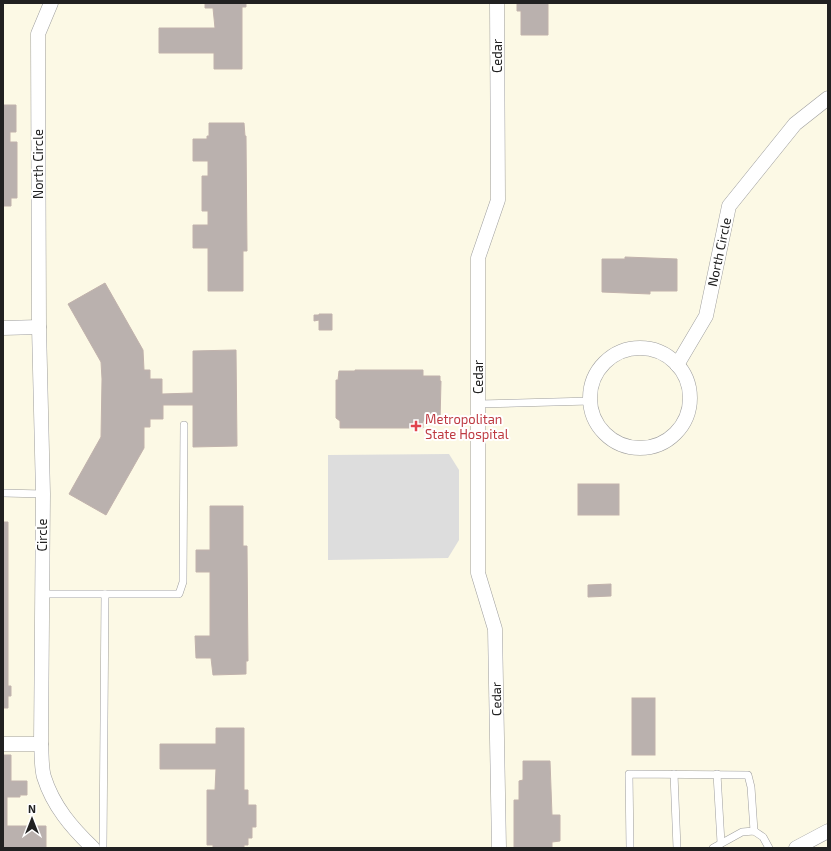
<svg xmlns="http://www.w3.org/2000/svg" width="831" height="851" font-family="'Exo 2',sans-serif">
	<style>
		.education { fill: #fcf9e5 }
		.parking { fill: #ddd }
		.building { fill: #bab1ae; stroke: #c1b2ac }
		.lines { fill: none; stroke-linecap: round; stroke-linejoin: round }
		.lane-casing { stroke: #9e9e9e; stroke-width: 8 }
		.street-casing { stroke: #9e9e9e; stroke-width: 15 }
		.lane { stroke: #fff; stroke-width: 7 }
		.street { stroke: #fff; stroke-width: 14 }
		.health-dot { fill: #e0444e; stroke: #fff; stroke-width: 1.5 }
		.labels { text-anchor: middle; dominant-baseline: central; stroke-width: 4; stroke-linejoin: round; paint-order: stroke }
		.street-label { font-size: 13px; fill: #212121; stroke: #fff }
		.health-label { font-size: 13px; fill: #be3a42; stroke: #fff; text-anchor: start }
	</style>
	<rect width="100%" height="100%" fill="#f0ede9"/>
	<rect class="education" x="3" y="3" width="825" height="845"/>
	<path class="parking" d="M 449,454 L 459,470 L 459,540 L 448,558 L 328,560 L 328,455 Z"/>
	<g class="building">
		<path d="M 205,3 L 246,3 L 246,7 L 242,7 L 242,69 L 214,69 L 214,53 L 159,53 L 159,28 L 215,28 L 213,8 L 205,8 Z"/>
		<path d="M 517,3 L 548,3 L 548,35 L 521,35 L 521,11 L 517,11 Z"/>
		<path d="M 3,105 L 16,105 L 16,132 L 10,132 L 10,142 L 17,142 L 17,198 L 11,198 L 11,206 L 3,206 Z"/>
		<path d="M 209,123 L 244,123 L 245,136 L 246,136 L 247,251 L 243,251 L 243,291 L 208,291 L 208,248 L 193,248 L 193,225 L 208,225 L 208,211 L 202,211 L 202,176 L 208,176 L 208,161 L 193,161 L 193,139 L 207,139 L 207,136 L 209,136 Z"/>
		<path d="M 625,257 L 677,259 L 677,291 L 650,291 L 650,294 L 602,292 L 602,259 L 625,259 Z"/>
		<path d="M 105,283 L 143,350 L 144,370 L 150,370 L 150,379 L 162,379 L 162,394 L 193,393 L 193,351 L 236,350 L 237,446 L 193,447 L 193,405 L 163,405 L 163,419 L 150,419 L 150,427 L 144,427 L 144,448 L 106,515 L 69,494 L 101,437 L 102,379 L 101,362 L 68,304 Z"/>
		<path d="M 319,314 L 332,314 L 332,330 L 319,330 L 319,320 L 314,321 L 314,315 L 319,315 Z"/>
		<path d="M 355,370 L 423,370 L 423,376 L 440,376 L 440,381 L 441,381 L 440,421 L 423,421 L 423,428 L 340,428 L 340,421 L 336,418 L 336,380 L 338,380 L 339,371 L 355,371 Z"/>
		<rect x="578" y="484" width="41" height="31"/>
		<path d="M 210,506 L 243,506 L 243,546 L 247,546 L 248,661 L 246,661 L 246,674 L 213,675 L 211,658 L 196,658 L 195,636 L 210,636 L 210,572 L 196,572 L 196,550 L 210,550 Z"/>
		<path d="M 3,522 L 8,522 L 8,686 L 11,686 L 11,696 L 8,696 L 8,708 L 3,708 Z"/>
		<path d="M 611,584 L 611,596 L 588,597 L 588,585 Z"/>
		<rect x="632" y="698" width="23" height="57"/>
		<path d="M 216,728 L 244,728 L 244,790 L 248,790 L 248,805 L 256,805 L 256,827 L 252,827 L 252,838 L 248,838 L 248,845 L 244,845 L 244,848 L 213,848 L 213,845 L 207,845 L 207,790 L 215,790 L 216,769 L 160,769 L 160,744 L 216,744 Z"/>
		<path d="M 3,755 L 11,755 L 11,781 L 27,781 L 27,795 L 20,795 L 20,797 L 7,797 L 7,826 L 46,826 L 46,848 L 3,848 Z"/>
		<path d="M 523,761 L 550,761 L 552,815 L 560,815 L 560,841 L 552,842 L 552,848 L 514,848 L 514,800 L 519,800 L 519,781 L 523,780 Z"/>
	</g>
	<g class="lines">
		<g class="lane-casing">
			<g id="lane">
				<path d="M 479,404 L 590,401"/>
				<path d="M 3,493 L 43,494"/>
				<path d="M 42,594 L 179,594 L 183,582 L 184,425"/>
				<path d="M 674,774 L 677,848"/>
				<path d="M 717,774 L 721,843"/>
				<path d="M 103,848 L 105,594"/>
				<path d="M 630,848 L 629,774 L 748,775 L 751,787 L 754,831"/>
				<path d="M 713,848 L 742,832 L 754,831 L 763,837 L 769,848"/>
			</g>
		</g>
		<g class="street-casing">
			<g id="street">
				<path d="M 51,3 L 38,34 L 39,327 L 43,494 L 41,744 C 42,754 41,767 44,777 C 53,806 72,828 93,848"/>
				<path d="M 497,3 L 498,200 L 478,258 L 478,573 L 495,629 L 499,848"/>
				<path d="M 3,328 L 39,327"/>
				<circle cx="640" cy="398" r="50"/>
				<path d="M 677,365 L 706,316 L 729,206 L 795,124 L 828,98"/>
				<path d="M 3,744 L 41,744"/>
				<path d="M 796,848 L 828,831"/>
			</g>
		</g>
		<use href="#lane" class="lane"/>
		<use href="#street" class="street"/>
	</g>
	<path class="health-dot" d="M414 420h4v4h4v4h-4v4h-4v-4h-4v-4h4z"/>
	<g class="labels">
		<g class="street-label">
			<text transform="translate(497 56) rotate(-90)">Cedar</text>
			<text transform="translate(38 164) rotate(-90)">North Circle</text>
			<text transform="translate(719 252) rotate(-78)">North Circle</text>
			<text transform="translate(478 377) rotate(-90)">Cedar</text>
			<text transform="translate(42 535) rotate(-90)">Circle</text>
			<text transform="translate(496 699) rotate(-91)">Cedar</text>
		</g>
		<g class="health-label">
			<text x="425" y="419">Metropolitan<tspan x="425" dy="15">State Hospital</tspan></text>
		</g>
	</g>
	<rect width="831" height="851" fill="none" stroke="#212121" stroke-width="8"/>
	<g transform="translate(32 819)" stroke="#ffffff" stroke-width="3" paint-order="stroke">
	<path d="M0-3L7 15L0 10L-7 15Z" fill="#212121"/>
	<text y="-6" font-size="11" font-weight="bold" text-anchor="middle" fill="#212121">N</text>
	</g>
</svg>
